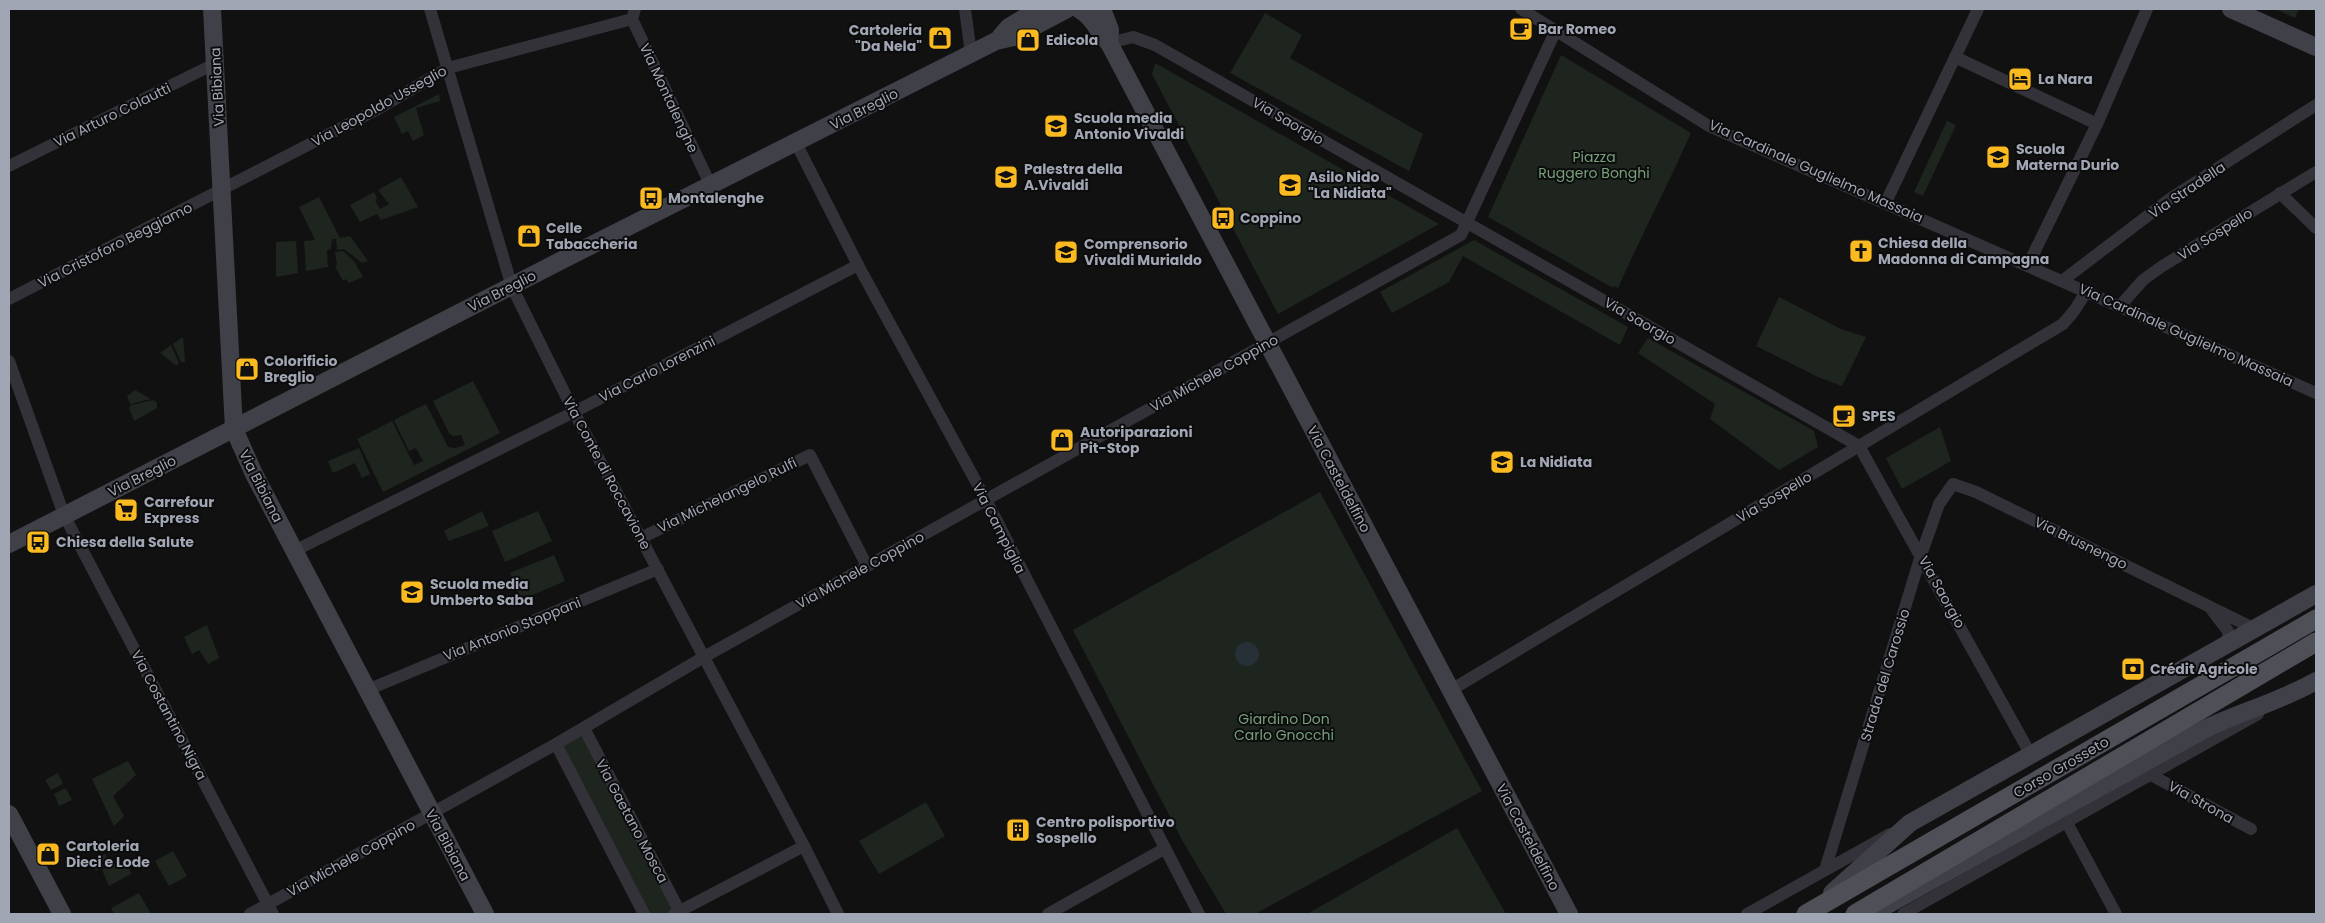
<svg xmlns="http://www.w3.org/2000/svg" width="2325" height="923" font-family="Poppins,sans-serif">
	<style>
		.green { fill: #1d251e }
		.water { fill: #272f37 }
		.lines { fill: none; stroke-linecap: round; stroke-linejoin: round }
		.street { stroke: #323238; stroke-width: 12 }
		.secondary { stroke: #404148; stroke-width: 18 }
		.primary { stroke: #4e4f57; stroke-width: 19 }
		.labels { text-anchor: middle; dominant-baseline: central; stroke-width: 4; stroke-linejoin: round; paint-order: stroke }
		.poi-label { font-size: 14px; font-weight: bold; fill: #a1a6b4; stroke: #0c0c0d; text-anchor: start }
		.street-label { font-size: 14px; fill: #a1a6b4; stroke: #0c0c0d }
		.park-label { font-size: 14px; fill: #77a07b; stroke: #0c0c0d }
	</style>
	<rect width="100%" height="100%" fill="#111112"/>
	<g class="green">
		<path d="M 2275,9 L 2299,9 L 2295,18 Z"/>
		<path d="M 1265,13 L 1302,35 L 1290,58 L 1423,134 L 1409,171 L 1230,73 Z"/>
		<path d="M 1561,55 L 1691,133 C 1668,185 1641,236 1618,288 L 1614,286 L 1613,288 L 1488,217 Z"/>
		<path d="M 1155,63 L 1439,224 L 1278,314 L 1152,74 Z"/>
		<path d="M 439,94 L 440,101 L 416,108 L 424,135 L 413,141 L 408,131 L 402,134 L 394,117 Z"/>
		<path d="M 1947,121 L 1956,125 L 1923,196 L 1914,192 Z"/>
		<path d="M 401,177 L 418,207 L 381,220 L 377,214 L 360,222 L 350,205 L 374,192 L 377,198 L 375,200 L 380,209 L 389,204 L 378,190 Z"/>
		<path d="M 319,197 L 340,238 L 350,236 L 368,261 L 362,263 L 344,249 L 337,250 L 336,239 L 332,239 L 331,249 L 327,250 L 328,267 L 306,271 L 304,241 L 315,240 L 299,207 Z"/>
		<path d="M 1474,240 L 1628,327 L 1620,345 L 1463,256 L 1449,282 L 1392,313 L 1380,292 Z"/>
		<path d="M 296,241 L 298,273 L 276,277 L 276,242 Z"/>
		<path d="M 343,251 L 354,261 L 363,277 L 349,283 L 346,279 L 343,281 L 335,266 L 337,265 L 335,252 Z"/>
		<path d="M 1779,297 L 1841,329 L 1866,337 L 1842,386 L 1818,377 L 1756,346 Z"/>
		<path d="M 183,337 L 185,362 L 181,362 L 173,344 Z"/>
		<path d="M 1648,338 L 1814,431 L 1818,447 L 1779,470 L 1710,419 L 1715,404 L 1638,353 Z"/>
		<path d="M 171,345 L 179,363 L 177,366 L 160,353 Z"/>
		<path d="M 473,381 L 500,433 L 383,492 L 357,439 L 392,421 L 414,465 L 423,461 L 416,448 L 409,451 L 394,420 L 426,404 L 448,447 L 455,448 L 465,445 L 461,435 L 453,436 L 449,433 L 433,401 Z"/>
		<path d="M 135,390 L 151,399 L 130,404 L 127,396 Z"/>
		<path d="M 153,400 L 157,403 L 157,408 L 134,421 L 129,408 L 131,405 Z"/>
		<path d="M 1940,427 L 1951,461 L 1902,489 L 1886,458 Z"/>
		<path d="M 359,448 L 370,474 L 362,478 L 355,463 L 333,473 L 328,461 Z"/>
		<path d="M 1320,492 L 1482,791 L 1255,914 L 1226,914 L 1182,840 L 1073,630 Z"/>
		<path d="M 482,511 L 489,526 L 449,541 L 444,531 Z"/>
		<path d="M 538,511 L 552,541 L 505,562 L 492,531 Z"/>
		<path d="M 554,555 L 565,581 L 521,600 L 510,573 Z"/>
		<path d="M 207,625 L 219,658 L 208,664 L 199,650 L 192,654 L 184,637 Z"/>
		<path d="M 584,728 L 681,914 L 644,914 L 556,744 Z"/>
		<path d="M 128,761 L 136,775 L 113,796 L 124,816 L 114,826 L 92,779 Z"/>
		<path d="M 58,773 L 63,784 L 51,790 L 45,780 Z"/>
		<path d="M 66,788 L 72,800 L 59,806 L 54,794 Z"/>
		<path d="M 926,802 L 945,836 L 879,874 L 859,841 Z"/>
		<path d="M 1457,828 L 1506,914 L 1307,914 Z"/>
		<path d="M 173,851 L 187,876 L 169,886 L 155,861 Z"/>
		<path d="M 105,854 L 110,863 L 96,871 L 90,861 Z"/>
		<path d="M 120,861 L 122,864 L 127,862 L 131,874 L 109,886 L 102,870 Z"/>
		<path d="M 139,893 L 151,914 L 114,914 L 111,908 Z"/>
	</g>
	<circle class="water" cx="1247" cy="654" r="12"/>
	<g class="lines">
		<g class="street">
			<path d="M 430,9 L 512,287 L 574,412 L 804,846 L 838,914"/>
			<path d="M 635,9 L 632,19 L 711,186"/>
			<path d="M 965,9 L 971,54"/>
			<path d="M 1521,9 L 1709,126 L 2316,393"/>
			<path d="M 1109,43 L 1133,37 L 1155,45 L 1859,446 L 2031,755"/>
			<path d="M 1955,57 L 2097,124"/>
			<path d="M 796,143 L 858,265 L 986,500 L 1199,914"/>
			<path d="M 9,166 L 216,63"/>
			<path d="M 2280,193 L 2316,228"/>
			<path d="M 1886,202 L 1978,9"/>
			<path d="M 2028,265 L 2097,124 L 2147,9"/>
			<path d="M 2062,281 L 2171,198 L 2316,105"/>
			<path d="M 9,299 L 376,110 L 448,68 L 632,19"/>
			<path d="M 2120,306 L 2143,280 L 2161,267 L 2316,172"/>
			<path d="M 9,361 L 64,515 L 273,914"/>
			<path d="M 641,538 L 810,455 L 867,566"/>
			<path d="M 294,551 L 574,412 L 858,265"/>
			<path d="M 2212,610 L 2228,631 L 2229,644"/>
			<path d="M 367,690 L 658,569"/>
			<path d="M 1451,690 L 2063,324 L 2074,311 L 2086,292"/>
			<path d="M 584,728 L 681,914"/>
			<path d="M 556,744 L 644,914"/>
			<path d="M 2151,775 L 2251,829"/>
			<path d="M 2066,821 L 2116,914"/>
			<path d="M 1825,870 L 1921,555 L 1939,504 L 1953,484 L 1976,492 L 2255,629"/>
			<path d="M 250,914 L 556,744 L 704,657 L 1461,235 L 1556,30"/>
			<path d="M 674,914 L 804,846"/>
			<path d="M 1048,914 L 1164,849"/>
			<path d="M 1747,914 L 1890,834"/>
			<path d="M 1903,914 L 2258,714"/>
		</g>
		<g class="secondary">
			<path d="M 212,9 L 234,429 L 254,474 L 485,914"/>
			<path d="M 1102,9 L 1110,30 L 1109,42"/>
			<path d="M 2231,9 L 2316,47"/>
			<path d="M 1080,10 C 1094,17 1098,33 1109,43 L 1569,914"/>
			<path d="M 1001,36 L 1009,27 L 1039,9"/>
			<path d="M 9,544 L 566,258 L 996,41 L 1014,37 L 1067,9"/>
			<path d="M 9,814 L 62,914"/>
			<path d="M 1832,893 L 1910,823 L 2316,594"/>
			<path d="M 1878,910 L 2207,728 C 2243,711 2281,701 2316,681"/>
		</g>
		<g class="primary">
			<path d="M 1806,914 L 2316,619"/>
			<path d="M 1855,914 L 2316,642"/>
		</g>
	</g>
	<defs>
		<g id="cafe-square" transform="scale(1.25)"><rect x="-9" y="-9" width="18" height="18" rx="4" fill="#fbba20" stroke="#0c0c0d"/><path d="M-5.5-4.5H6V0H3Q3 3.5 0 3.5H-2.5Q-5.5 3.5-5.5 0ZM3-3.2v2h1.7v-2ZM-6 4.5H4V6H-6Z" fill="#111"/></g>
		<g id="shop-square" transform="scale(1.25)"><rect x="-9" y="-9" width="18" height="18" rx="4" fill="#fbba20" stroke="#0c0c0d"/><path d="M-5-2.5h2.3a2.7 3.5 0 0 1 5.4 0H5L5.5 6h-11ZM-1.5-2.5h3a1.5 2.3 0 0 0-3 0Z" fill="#111"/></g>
		<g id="hotel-square" transform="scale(1.25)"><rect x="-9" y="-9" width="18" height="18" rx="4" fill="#fbba20" stroke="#0c0c0d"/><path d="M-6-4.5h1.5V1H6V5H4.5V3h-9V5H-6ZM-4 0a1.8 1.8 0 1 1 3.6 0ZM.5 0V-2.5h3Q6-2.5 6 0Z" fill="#111"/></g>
		<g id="school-square" transform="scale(1.25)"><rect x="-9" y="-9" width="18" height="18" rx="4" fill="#fbba20" stroke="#0c0c0d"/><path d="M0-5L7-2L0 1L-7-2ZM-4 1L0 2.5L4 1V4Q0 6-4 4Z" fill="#111"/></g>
		<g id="bus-square" transform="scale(1.25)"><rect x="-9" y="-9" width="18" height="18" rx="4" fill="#fbba20" stroke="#0c0c0d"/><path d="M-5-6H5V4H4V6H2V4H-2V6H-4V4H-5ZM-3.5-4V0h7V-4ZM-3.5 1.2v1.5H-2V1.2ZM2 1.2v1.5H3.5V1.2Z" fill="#111"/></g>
		<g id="church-square" transform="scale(1.25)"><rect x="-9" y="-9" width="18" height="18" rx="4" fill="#fbba20" stroke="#0c0c0d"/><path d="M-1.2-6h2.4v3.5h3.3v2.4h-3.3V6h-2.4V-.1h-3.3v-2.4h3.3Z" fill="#111"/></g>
		<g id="supermarket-square" transform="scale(1.25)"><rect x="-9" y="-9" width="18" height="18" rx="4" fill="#fbba20" stroke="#0c0c0d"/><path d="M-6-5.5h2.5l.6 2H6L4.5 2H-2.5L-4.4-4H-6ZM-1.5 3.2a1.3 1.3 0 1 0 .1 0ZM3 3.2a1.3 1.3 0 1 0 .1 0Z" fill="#111"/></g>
		<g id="bank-square" transform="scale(1.25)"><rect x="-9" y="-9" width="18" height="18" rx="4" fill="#fbba20" stroke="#0c0c0d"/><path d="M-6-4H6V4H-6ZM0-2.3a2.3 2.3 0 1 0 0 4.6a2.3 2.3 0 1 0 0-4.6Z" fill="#111"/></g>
		<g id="building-square" transform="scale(1.25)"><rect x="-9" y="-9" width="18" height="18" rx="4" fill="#fbba20" stroke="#0c0c0d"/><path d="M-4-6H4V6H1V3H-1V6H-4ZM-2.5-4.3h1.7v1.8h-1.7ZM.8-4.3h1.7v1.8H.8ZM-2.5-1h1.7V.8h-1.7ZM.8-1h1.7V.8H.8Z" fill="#111"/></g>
	</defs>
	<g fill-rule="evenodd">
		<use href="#cafe-square" x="1521" y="29"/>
		<use href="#shop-square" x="940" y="38"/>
		<use href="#shop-square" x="1028" y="40"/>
		<use href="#hotel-square" x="2020" y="79"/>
		<use href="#school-square" x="1056" y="126"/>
		<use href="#school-square" x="1998" y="157"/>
		<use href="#school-square" x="1006" y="177"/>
		<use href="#school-square" x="1290" y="185"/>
		<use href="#bus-square" x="651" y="198"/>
		<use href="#bus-square" x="1223" y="218"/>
		<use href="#shop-square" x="529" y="236"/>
		<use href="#church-square" x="1861" y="251"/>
		<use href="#school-square" x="1066" y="252"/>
		<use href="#shop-square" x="247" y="369"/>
		<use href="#cafe-square" x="1844" y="416"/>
		<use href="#shop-square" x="1062" y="440"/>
		<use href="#school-square" x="1502" y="462"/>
		<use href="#supermarket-square" x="126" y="510"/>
		<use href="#bus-square" x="38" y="542"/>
		<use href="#school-square" x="412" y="592"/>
		<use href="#bank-square" x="2133" y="669"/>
		<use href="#building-square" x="1018" y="830"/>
		<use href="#shop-square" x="48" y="854"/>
	</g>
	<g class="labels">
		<g class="poi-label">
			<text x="1538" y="29">Bar Romeo</text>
			<text x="922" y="30" text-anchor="end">Cartoleria<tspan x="922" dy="16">"Da Nela"</tspan></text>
			<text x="1046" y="40">Edicola</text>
			<text x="2038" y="79">La Nara</text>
			<text x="1074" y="118">Scuola media<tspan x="1074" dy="16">Antonio Vivaldi</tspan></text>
			<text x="2016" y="149">Scuola<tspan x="2016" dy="16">Materna Durio</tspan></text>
			<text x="1024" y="169">Palestra della<tspan x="1024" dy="16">A.Vivaldi</tspan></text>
			<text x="1308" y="177">Asilo Nido<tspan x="1308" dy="16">"La Nidiata"</tspan></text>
			<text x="668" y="198">Montalenghe</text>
			<text x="1240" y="218">Coppino</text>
			<text x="546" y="228">Celle<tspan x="546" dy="16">Tabaccheria</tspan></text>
			<text x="1878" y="243">Chiesa della<tspan x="1878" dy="16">Madonna di Campagna</tspan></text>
			<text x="1084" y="244">Comprensorio<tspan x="1084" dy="16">Vivaldi Murialdo</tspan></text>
			<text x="264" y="361">Colorificio<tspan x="264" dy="16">Breglio</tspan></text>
			<text x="1862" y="416">SPES</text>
			<text x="1080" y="432">Autoriparazioni<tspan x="1080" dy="16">Pit-Stop</tspan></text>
			<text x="1520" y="462">La Nidiata</text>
			<text x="144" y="502">Carrefour<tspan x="144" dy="16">Express</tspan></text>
			<text x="56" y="542">Chiesa della Salute</text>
			<text x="430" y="584">Scuola media<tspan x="430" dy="16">Umberto Saba</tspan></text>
			<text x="2150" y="669">Crédit Agricole</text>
			<text x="1036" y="822">Centro polisportivo<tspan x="1036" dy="16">Sospello</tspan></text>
			<text x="66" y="846">Cartoleria<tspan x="66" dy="16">Dieci e Lode</tspan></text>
		</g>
		<g class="street-label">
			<text transform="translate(217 87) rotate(-93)">Via Bibiana</text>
			<text transform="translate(669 98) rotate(65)">Via Montalenghe</text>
			<text transform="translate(379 106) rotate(-29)">Via Leopoldo Usseglio</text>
			<text transform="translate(864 109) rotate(-27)">Via Breglio</text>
			<text transform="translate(112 115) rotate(-26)">Via Arturo Colautti</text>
			<text transform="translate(1288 121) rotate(30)">Via Saorgio</text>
			<text transform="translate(1816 171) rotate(24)">Via Cardinale Guglielmo Massaia</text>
			<text transform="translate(2187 190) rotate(-34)">Via Stradella</text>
			<text transform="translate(2215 234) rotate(-32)">Via Sospello</text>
			<text transform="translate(115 245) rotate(-27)">Via Cristoforo Beggiamo</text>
			<text transform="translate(502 291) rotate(-27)">Via Breglio</text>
			<text transform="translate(1640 321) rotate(30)">Via Saorgio</text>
			<text transform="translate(2186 335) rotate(24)">Via Cardinale Guglielmo Massaia</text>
			<text transform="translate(657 369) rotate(-27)">Via Carlo Lorenzini</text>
			<text transform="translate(1214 373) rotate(-29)">Via Michele Coppino</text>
			<text transform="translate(607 473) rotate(62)">Via Conte di Roccavione</text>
			<text transform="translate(142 476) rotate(-27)">Via Breglio</text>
			<text transform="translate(1339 479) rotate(62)">Via Casteldelfino</text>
			<text transform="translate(261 486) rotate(63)">Via Bibiana</text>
			<text transform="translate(727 495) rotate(-26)">Via Michelangelo Rulfi</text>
			<text transform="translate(1774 497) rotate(-31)">Via Sospello</text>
			<text transform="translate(999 528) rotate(63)">Via Campiglia</text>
			<text transform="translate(2081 543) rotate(26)">Via Brusnengo</text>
			<text transform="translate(860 570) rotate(-29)">Via Michele Coppino</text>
			<text transform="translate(1942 592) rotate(61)">Via Saorgio</text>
			<text transform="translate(512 629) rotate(-22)">Via Antonio Stoppani</text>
			<text transform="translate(1885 675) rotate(-73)">Strada del Carossio</text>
			<text transform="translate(169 715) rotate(62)">Via Costantino Nigra</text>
			<text transform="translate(2061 767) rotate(-30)">Corso Grosseto</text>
			<text transform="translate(2201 802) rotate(29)">Via Strona</text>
			<text transform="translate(632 821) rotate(62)">Via Gaetano Mosca</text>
			<text transform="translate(1528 837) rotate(62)">Via Casteldelfino</text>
			<text transform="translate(448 845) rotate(62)">Via Bibiana</text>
			<text transform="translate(351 858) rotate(-29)">Via Michele Coppino</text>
		</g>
		<g class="park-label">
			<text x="1594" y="157">Piazza<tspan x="1594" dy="16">Ruggero Bonghi</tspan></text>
			<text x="1284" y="719">Giardino Don<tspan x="1284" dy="16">Carlo Gnocchi</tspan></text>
		</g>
	</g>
	<rect width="2325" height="923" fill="none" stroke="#a1a6b4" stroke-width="20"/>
</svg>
